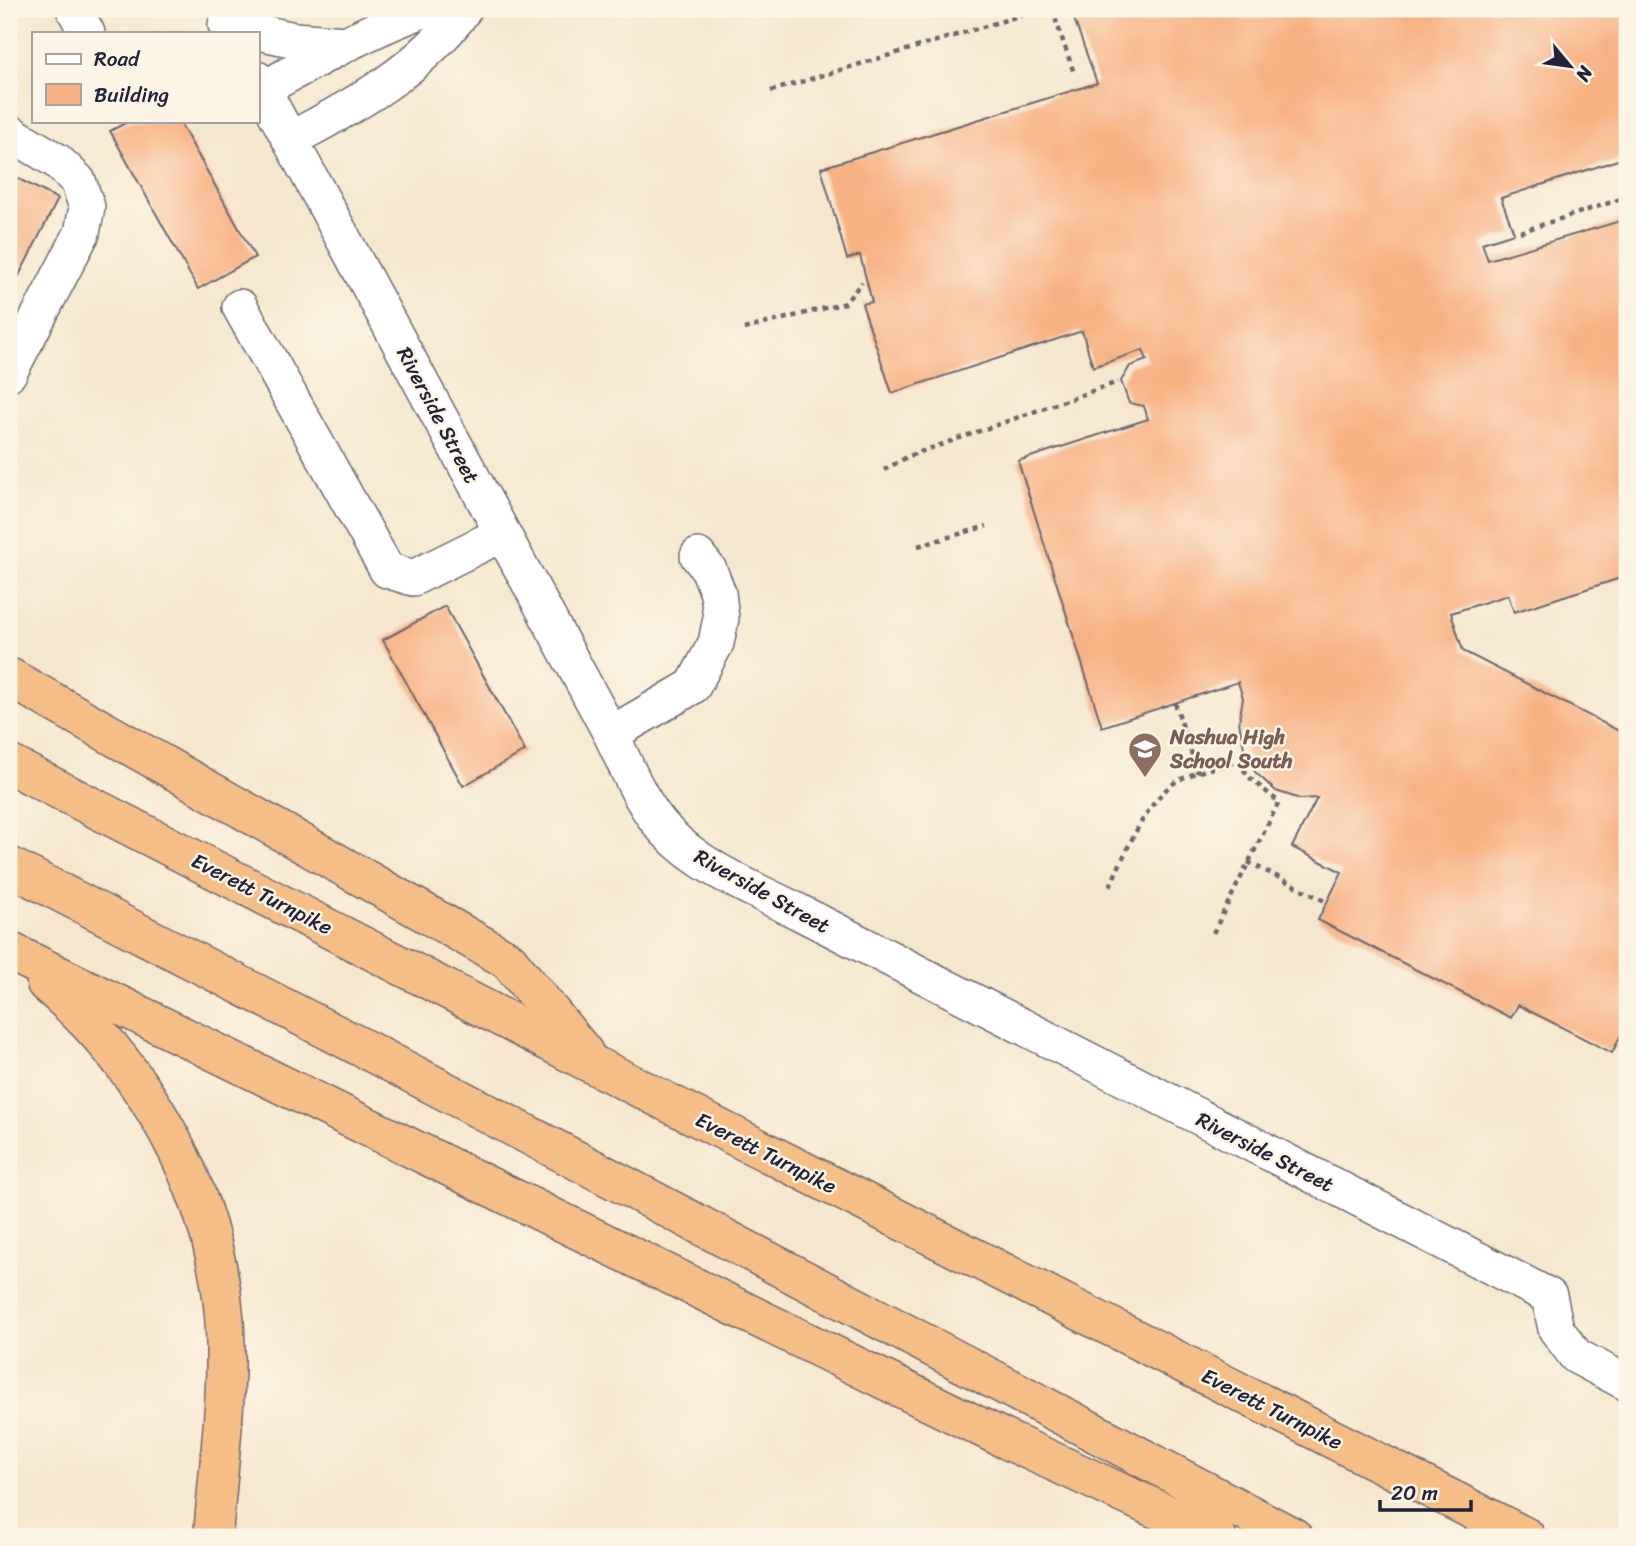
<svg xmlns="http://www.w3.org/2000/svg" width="1636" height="1546" font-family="Sriracha,sans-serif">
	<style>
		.building { fill: #f7b284 }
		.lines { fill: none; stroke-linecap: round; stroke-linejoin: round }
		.minor-casing { stroke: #6c676e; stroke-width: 38 }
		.highway-casing { stroke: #6c676e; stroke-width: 41 }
		.path { stroke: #6c676e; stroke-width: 4.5; stroke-dasharray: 5 5; stroke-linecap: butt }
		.minor { stroke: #fff; stroke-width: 35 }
		.highway { stroke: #f6be87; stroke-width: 38 }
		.labels { text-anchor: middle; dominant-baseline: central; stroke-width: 5; stroke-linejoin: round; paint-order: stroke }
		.street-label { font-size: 21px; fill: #22223b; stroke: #fcf5e5 }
		.education-label { font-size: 21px; font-weight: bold; fill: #785e54; stroke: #fcf5e5; text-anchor: start }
	</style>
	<rect width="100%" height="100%" fill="#fcf5e5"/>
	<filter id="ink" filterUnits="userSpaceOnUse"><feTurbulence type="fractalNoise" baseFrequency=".0143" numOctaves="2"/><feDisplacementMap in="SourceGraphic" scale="14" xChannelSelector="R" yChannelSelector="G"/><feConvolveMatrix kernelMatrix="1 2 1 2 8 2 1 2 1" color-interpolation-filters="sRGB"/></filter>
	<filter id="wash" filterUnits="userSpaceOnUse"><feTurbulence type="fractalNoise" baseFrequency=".00686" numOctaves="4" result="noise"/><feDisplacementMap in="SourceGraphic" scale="28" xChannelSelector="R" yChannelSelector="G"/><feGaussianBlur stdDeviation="1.57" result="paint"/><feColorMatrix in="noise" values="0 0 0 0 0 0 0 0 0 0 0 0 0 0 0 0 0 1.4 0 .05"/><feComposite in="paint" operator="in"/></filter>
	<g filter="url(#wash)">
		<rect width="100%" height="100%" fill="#f5e7cd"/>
		<g id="blocks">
			<g class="building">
				<path d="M 1096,9 L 1627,9 L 1627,157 L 1501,198 L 1514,233 L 1482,243 L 1488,260 L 1627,219 L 1627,576 L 1514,612 L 1508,595 L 1451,613 L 1463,651 L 1627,735 L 1627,1023 L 1612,1053 L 1518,1005 L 1511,1018 L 1318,920 L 1342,872 L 1292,847 L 1317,798 L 1300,799 L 1276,791 L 1255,772 L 1244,748 L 1239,722 L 1243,698 L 1238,682 L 1102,727 L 1018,461 L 1148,419 L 1144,406 L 1129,403 L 1121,381 L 1130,366 L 1147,360 L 1143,350 L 1093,367 L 1082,331 L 892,393 L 862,304 L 872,302 L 860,255 L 847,259 L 821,168 L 1097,83 L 1073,16 Z"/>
				<path d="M 129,121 L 179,121 L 255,257 L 198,289 L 110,131 Z"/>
				<path d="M 9,174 L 58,199 L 9,295 Z"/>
				<path d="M 445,606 L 525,751 L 463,786 L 383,640 Z"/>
			</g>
		</g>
	</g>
	<g filter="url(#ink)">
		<use href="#blocks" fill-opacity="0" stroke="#6c676e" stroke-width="2"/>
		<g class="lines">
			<g class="minor-casing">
				<g id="minor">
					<path d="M 74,9 L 87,33"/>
					<path d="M 226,25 L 295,40 L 345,44"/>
					<path d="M 257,79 L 611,734 C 627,767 641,805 667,832 C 700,868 758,891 801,913 L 1549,1296 L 1556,1329 L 1576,1356 L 1627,1383"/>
					<path d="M 263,89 C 316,60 369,29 426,9"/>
					<path d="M 9,132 L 57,161 L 78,181 L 87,207 L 82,233 L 9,373"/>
					<path d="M 291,139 C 354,106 422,69 464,9"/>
					<path d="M 240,307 L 387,570 L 413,578 L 502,534"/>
					<path d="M 611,734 L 693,686 L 716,643 L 721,618 L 718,593 L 709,570 L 698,556"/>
				</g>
			</g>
			<g class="highway-casing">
				<g id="highway">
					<path d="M 9,677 L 508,960 L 584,1053"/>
					<path d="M 9,764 L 594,1065 L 1526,1537"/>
					<path d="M 9,866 L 386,1060 L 1293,1537"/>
					<path d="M 9,951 L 1007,1440 L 1217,1537"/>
					<path d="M 46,983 C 144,1066 213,1187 224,1315 C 230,1385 218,1467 213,1537"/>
				</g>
			</g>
			<g class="path">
				<path d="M 1052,9 L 1074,73"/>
				<path d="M 771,91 L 1042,9"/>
				<path d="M 1520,232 L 1627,197"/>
				<path d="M 744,329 L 845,303 L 862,282"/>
				<path d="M 884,470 L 909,456 L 1118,382"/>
				<path d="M 918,546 L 987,526"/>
				<path d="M 1175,703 L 1198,773"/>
				<path d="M 1248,862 L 1327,902"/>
				<path d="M 1110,886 C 1125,854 1148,795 1181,779 C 1198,771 1219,767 1237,761 L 1251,779 L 1279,802 L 1211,937"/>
			</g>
			<use href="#minor" class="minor"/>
			<use href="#highway" class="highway"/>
		</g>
	</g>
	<defs>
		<g id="school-pin" transform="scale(1.75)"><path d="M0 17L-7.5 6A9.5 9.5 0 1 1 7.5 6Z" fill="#8d6e63" stroke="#fcf5e5"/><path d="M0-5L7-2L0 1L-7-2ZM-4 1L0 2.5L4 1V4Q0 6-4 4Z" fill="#fff"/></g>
	</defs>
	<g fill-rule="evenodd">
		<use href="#school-pin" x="1145" y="749"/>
	</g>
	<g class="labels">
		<g class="street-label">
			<text transform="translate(438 415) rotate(62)">Riverside Street</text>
			<text transform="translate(762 891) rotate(29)">Riverside Street</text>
			<text transform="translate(262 894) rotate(27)">Everett Turnpike</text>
			<text transform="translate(1265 1152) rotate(27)">Riverside Street</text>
			<text transform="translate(766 1153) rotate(27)">Everett Turnpike</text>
			<text transform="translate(1272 1409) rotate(27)">Everett Turnpike</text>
		</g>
		<g class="education-label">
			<text x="1170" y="737">Nashua High<tspan x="1170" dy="24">School South</tspan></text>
		</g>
	</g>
	<rect width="1636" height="1546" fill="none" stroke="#fcf5e5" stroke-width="35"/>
	<rect x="32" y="32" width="228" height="91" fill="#fcf5e5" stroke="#a5a1a1" stroke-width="2"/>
	<rect x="46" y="54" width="35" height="10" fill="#ffffff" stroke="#a5a1a1" stroke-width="2"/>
	<text x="94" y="66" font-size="21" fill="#22223b">Road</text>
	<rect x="46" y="84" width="35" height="21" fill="#f7b284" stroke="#a5a1a1" stroke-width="2"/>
	<text x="94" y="102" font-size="21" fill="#22223b">Building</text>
	<g transform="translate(1570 66) rotate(119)" stroke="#fcf5e5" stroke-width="5" paint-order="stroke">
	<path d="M0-5L12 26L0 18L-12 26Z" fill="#22223b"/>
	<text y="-10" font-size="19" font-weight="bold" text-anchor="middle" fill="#22223b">N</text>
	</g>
	<path d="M1380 1500v10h91v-10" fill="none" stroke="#22223b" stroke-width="3.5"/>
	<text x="1391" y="1500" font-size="21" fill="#22223b" stroke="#fcf5e5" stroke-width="5" paint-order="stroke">20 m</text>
</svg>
